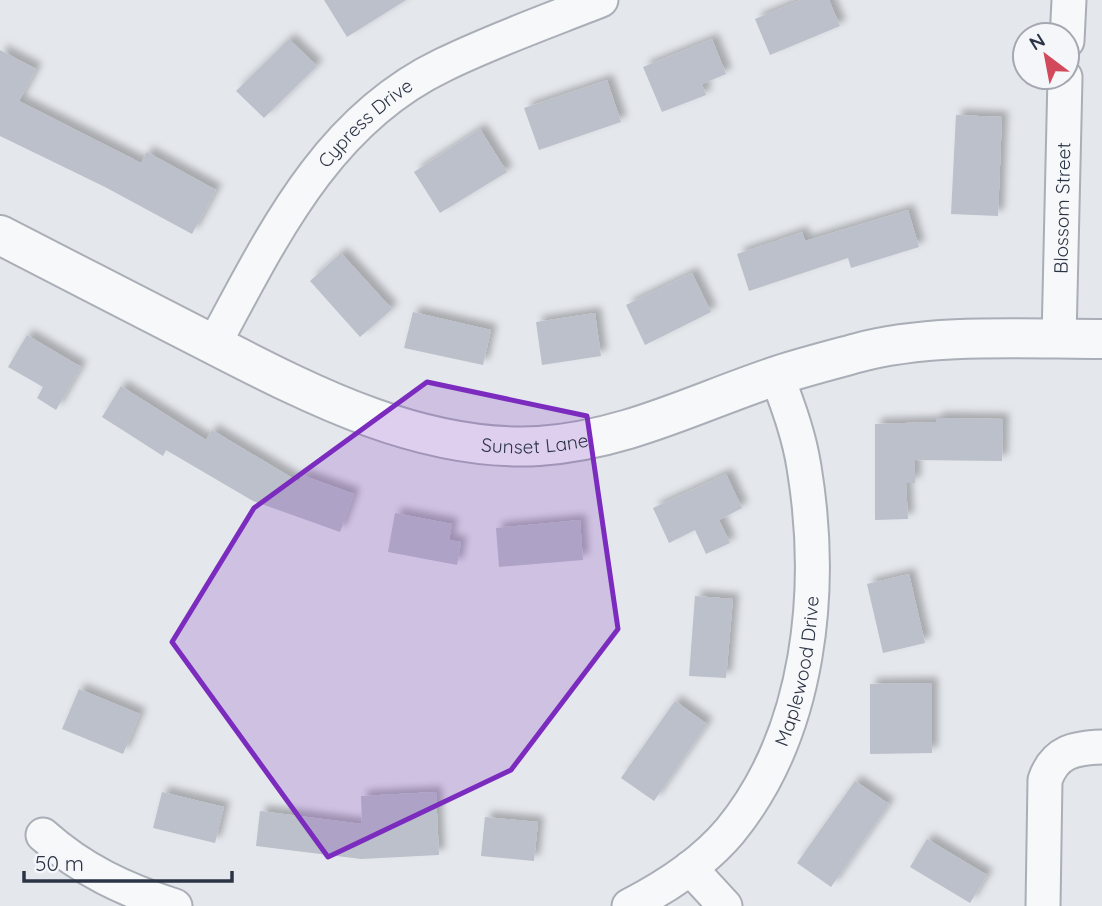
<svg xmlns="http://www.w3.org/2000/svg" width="1102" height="906" font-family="Quicksand,sans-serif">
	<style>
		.building { fill: #bbc0ca; filter: url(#shadow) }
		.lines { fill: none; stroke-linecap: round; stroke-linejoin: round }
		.minor-casing { stroke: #a9aeb7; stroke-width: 37 }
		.tertiary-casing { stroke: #a9aeb7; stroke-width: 42 }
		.minor { stroke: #f7f8fa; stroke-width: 33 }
		.tertiary { stroke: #f7f8fa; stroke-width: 38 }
		.marked { fill: #7b2cbf; fill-opacity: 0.2; stroke: #7b2cbf; stroke-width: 5; stroke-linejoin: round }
		.labels { text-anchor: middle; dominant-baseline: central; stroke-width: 6; stroke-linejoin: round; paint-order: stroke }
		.street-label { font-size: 19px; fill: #2b3445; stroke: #f4f6f9 }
	</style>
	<defs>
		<filter id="shadow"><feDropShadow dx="6" dy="-6" stdDeviation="3.5" flood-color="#0004"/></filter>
	</defs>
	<rect width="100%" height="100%" fill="#e4e7ec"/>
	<g class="building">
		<path d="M 324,0 L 406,0 L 347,37 Z"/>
		<path d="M 801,0 L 829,0 L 840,26 L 770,55 L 755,19 Z"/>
		<path d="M 289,39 L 317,66 L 264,118 L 236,91 Z"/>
		<path d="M 712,39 L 726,74 L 702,84 L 706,95 L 662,112 L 643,67 Z"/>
		<path d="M 0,50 L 36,69 L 19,101 L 141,163 L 147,152 L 216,190 L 192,234 L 105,187 L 0,136 Z"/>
		<path d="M 607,80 L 621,122 L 539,150 L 524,108 Z"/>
		<path d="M 956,115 L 1002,117 L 998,216 L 951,214 Z"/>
		<path d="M 480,129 L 507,172 L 440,213 L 414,172 Z"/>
		<path d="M 908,210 L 919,247 L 851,268 L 848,258 L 749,291 L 737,254 L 802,232 L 805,241 Z"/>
		<path d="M 341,253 L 392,309 L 360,337 L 310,281 Z"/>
		<path d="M 692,273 L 711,312 L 645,345 L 626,305 Z"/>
		<path d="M 413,312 L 491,330 L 483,365 L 404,348 Z"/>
		<path d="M 595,313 L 601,356 L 542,365 L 536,322 Z"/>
		<path d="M 27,335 L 81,367 L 56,410 L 37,398 L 43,387 L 8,367 Z"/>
		<path d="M 121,386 L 206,440 L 212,430 L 299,482 L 302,475 L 354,494 L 340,532 L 253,501 L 166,450 L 163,456 L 102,417 Z"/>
		<path d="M 936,418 L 1003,419 L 1002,461 L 915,460 L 915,483 L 906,483 L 908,519 L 875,520 L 875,424 L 936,422 Z"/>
		<path d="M 726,474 L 742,508 L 719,520 L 730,543 L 706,554 L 695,530 L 669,543 L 653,508 Z"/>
		<path d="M 395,513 L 452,524 L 449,540 L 461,542 L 457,565 L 388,552 Z"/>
		<path d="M 580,520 L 583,560 L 499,567 L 496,528 Z"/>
		<path d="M 909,574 L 925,643 L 883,653 L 867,584 Z"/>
		<path d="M 695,596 L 733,599 L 726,678 L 689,676 Z"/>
		<path d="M 932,683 L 932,753 L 870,754 L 870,684 Z"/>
		<path d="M 79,689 L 140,714 L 123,754 L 62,729 Z"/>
		<path d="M 675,701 L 707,724 L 654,801 L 621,778 Z"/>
		<path d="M 855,781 L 889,804 L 831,887 L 797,863 Z"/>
		<path d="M 162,792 L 224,807 L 215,843 L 153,828 Z"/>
		<path d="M 436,792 L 439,855 L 361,859 L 256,846 L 260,811 L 362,824 L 361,796 Z"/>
		<path d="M 485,817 L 538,822 L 534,861 L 481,856 Z"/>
		<path d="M 927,839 L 987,875 L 970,903 L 910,867 Z"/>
	</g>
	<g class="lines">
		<g class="minor-casing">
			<g id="minor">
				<path d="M 1067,41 L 1069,0"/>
				<path id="s1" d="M 1059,339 L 1065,77"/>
				<path id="s2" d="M 214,344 C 272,237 326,121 443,65 C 494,40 548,21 601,0"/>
				<path d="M 43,835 C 82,870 125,890 175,906"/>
				<path d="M 690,868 L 725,906"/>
				<path id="s3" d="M 629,906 C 666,887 703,863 730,831 C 811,732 824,588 804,467 C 799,435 788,406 777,376"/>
				<path d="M 1043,906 L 1045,780 C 1055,751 1075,748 1102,747"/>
			</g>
		</g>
		<g class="tertiary-casing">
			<g id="tertiary">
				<path id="s4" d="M 0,235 C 62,267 125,299 187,331 C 295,386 413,453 539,446 C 627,440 697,402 779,375 C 804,367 831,360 857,353 C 930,333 1026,339 1102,339"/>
			</g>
		</g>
		<use href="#minor" class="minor"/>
		<use href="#tertiary" class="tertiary"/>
	</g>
	<path class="marked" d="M 427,382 L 587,416 L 618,629 L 511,770 L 328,857 L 172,642 L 254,508 Z"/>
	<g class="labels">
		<g class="street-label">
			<text stroke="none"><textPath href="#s2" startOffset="270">Cypress Drive</textPath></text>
			<text stroke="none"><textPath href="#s1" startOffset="131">Blossom Street</textPath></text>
			<text stroke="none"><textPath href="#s4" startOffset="581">Sunset Lane</textPath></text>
			<text stroke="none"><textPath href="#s3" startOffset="303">Maplewood Drive</textPath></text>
		</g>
	</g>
	<g transform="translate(1046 56) rotate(328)"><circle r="33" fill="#f4f6f9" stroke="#a4a8b1" stroke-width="2"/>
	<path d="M0-5L12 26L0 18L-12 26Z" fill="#d1495b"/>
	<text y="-10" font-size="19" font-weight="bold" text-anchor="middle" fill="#2b3445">N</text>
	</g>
	<path d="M24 871v10h208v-10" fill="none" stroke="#2b3445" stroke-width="3.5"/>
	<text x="35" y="871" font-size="21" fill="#2b3445" stroke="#f4f6f9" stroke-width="5" paint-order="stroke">50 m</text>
</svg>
